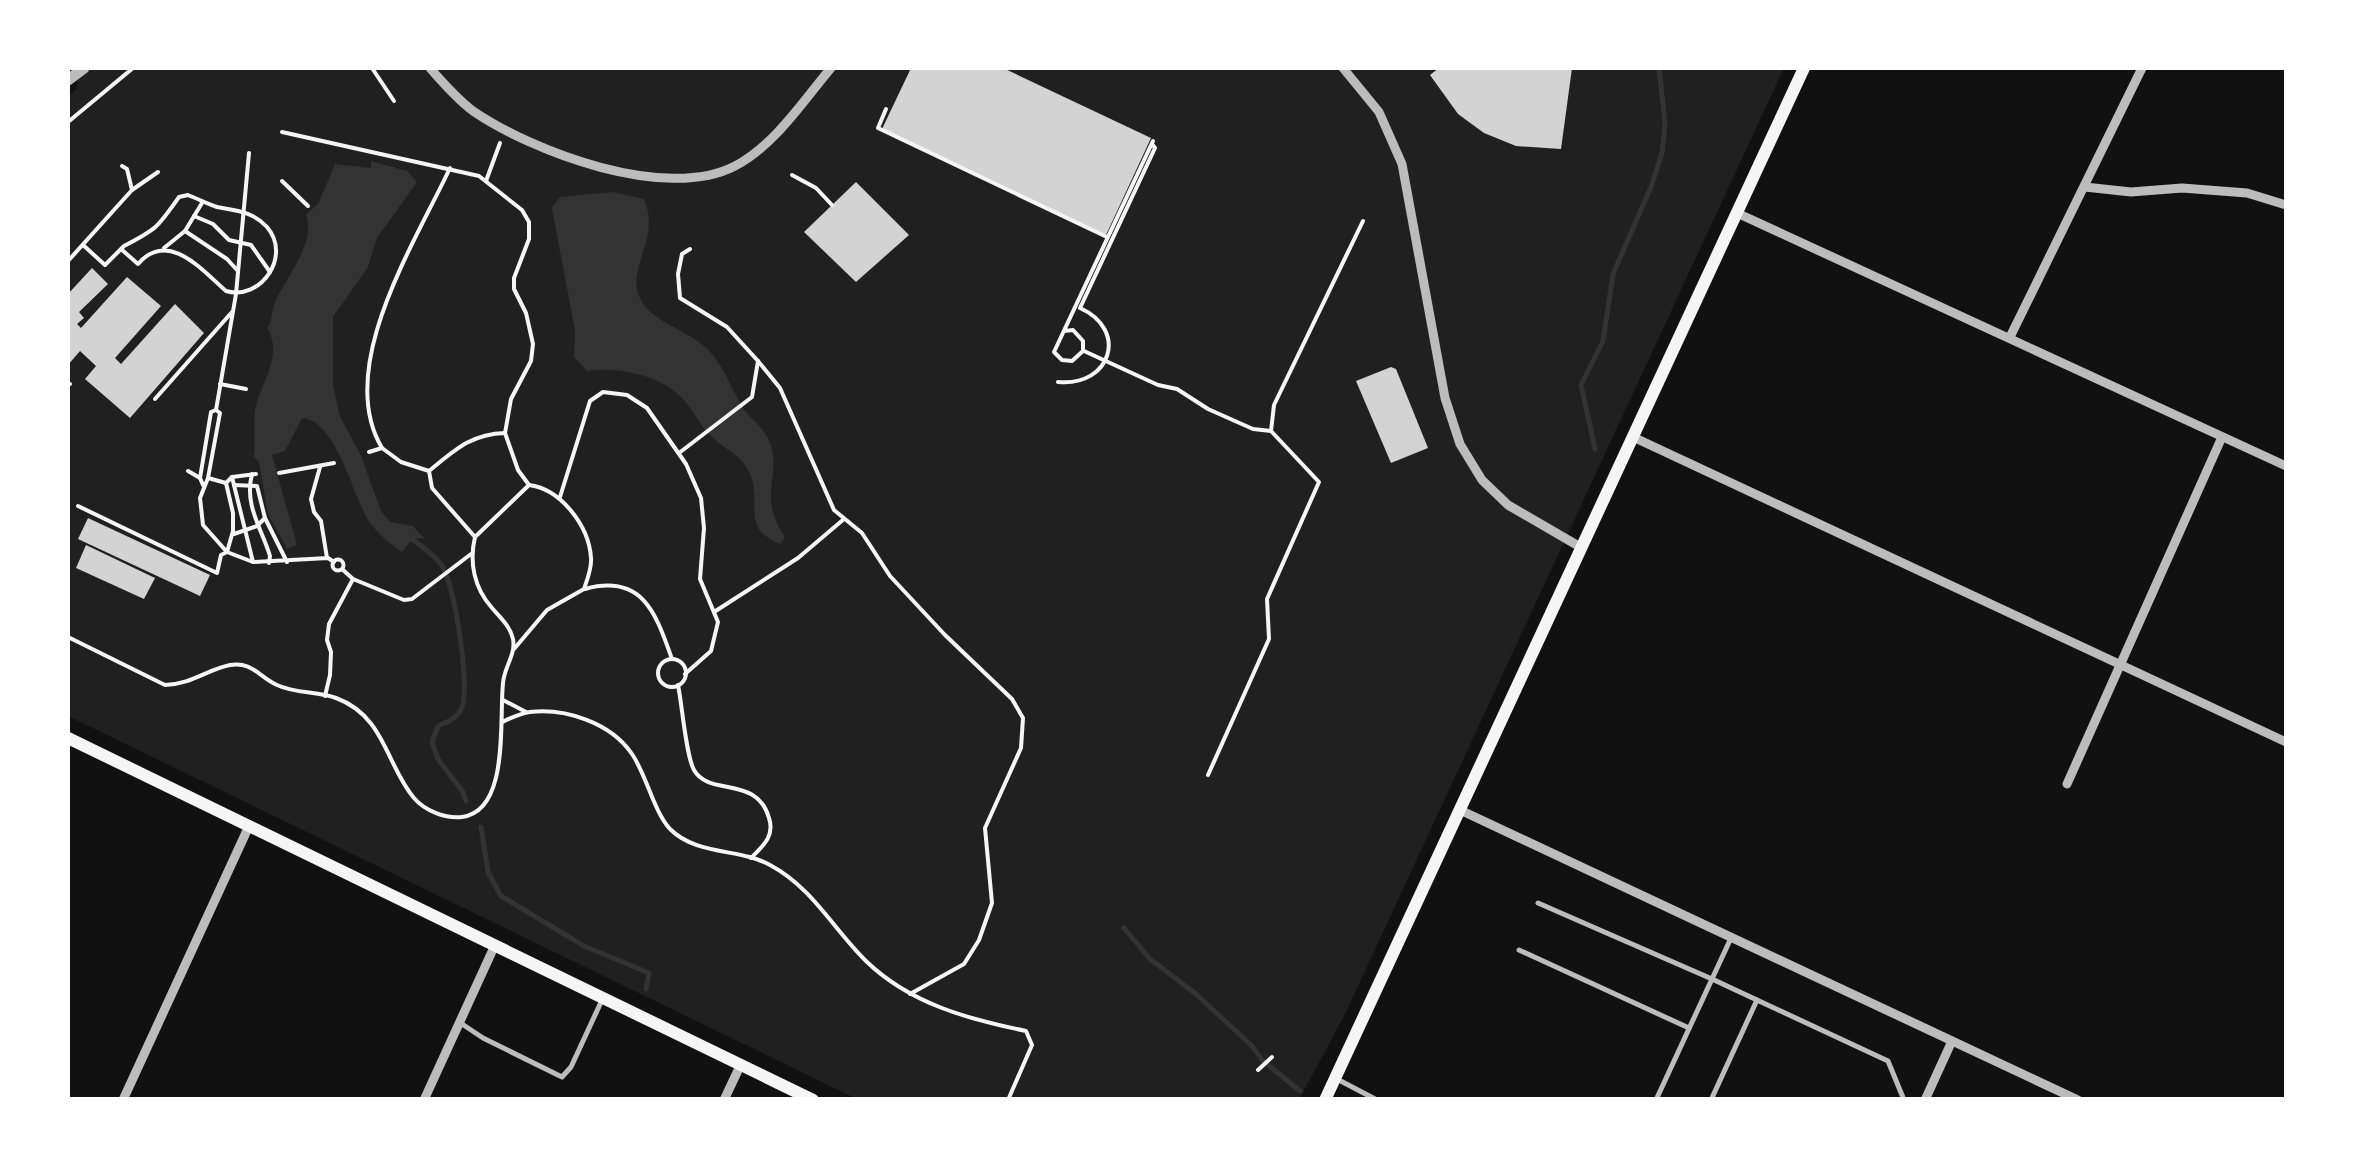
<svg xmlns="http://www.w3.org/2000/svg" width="2354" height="1167" font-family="'Space Grotesk',sans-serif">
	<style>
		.green { fill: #202020 }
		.water { fill: #333 }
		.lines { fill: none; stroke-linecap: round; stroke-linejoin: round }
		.stream { stroke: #333; stroke-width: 5 }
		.building { fill: #d3d3d3 }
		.path { stroke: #f5f5f5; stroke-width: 4 }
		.service { stroke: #bcbcbc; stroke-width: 5 }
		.minor { stroke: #bcbcbc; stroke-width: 9 }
		.tertiary { stroke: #bcbcbc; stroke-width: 11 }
		.secondary { stroke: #f5f5f5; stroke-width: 12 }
	</style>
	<rect width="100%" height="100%" fill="#111"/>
	<path class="green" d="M 77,68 L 1784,68 L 1346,1012 L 1299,1100 L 857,1099 L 68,716 L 68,97 L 77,88 Z"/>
	<g class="water">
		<path d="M 371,161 L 407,171 L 417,182 L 377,238 L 368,267 L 333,317 L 333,386 L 340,416 L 361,456 L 381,511 L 390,522 L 413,526 L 424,538 L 412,539 L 402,552 C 388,542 378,534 368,520 C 353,495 335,419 302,418 L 285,451 L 272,455 L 297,545 L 287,549 L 268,514 L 259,462 L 254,457 C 256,440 252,418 257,402 C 266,376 282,352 267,328 C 273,319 271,314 274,305 C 284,278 317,245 306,214 L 318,204 L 335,164 L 371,168 Z"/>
		<path d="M 613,192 L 644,199 C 661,238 627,267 639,296 C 647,317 676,327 693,338 C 724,357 727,385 746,412 C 752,420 761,426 766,435 C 787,471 754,492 785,537 L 780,544 C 742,528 760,509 752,479 C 745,455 725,451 710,435 C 701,426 695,414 687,404 C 665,375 621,367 587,371 L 574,357 L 575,331 L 552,208 L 560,197 Z"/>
	</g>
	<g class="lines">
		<g class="stream">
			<path d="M 1595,449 L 1581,385 L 1603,341 L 1613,274 L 1651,187 L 1662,153 L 1665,124 L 1659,68"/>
			<path d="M 412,539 C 422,547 436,556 442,566 C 455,585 470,686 462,707 C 458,718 449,721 438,726 L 432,742 L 438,759 L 463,792 L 466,801"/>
			<path d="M 481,827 L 488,872 L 501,896 L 584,946 L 649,973 L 646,989"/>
			<path d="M 1124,928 L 1150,959 L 1196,994 L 1252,1046 L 1262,1060 L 1300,1091"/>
		</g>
	</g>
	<g class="building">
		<path d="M 911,68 L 1003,68 L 1151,138 L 1106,235 L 882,129 Z"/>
		<path d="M 1439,68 L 1572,68 L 1561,149 L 1516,146 L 1484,133 L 1458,114 L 1430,75 Z"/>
		<path d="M 856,182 L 909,235 L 856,282 L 804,232 Z"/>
		<path d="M 92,268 L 108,284 L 79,312 L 84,318 L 77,324 L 81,328 L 127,277 L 161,306 L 115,358 L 121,364 L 175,304 L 204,333 L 130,418 L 85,379 L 96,366 L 80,351 L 68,365 L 68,294 Z"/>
		<path d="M 1391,367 L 1396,369 L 1428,448 L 1391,463 L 1356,381 Z"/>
		<path d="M 88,518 L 210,575 L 200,596 L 78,539 Z"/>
		<path d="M 86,545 L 155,578 L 144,599 L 76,568 Z"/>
	</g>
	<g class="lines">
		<g class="path">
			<path d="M 372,68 L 394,101"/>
			<path d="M 886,109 L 878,128 L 1107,237"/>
			<path d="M 68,122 L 133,68"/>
			<path d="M 282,132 L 479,176 L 522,210 L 529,222 L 529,239 L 514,278 L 514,289 L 526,313 L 533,344 L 531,361 L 511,399 L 505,433"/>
			<path d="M 249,153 L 236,294 L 216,410 L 220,413 L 208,478 L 200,498 L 203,525 L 227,552 L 253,562 L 328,558 L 334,562"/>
			<path d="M 122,166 L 127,169 L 132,190"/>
			<path d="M 792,175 L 816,188 L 832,205"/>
			<path d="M 282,181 L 308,206"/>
			<path d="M 486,181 L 500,143"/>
			<path d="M 194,216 L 213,224 L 229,240 L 251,245 L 270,272"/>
			<path d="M 185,231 L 227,259 L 237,270"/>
			<path d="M 83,245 L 105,265 L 124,246 C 157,229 158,227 179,197 L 188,195 C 198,199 208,204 217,207 C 237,211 252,211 267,227 C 292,256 261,301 226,291 C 202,270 168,229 138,264 L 121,249"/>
			<path d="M 164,248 L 185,231 L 202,203"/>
			<path d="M 690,249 L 682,254 L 678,274 L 680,298 L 727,327 L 758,361 L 780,388 L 834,510 L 862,533 L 890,576 L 945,635 L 1012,699 L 1023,718 L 1021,748 L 985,828 L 992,903 L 979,940 L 964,964 L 910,994"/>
			<path d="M 68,261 L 132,190 L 158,172"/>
			<path d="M 1064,331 L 1073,330 L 1083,341 L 1083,351 L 1072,361 L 1062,360 L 1054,352 L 1153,141"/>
			<path d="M 1084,351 L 1158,385 L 1177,389 L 1208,409 L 1253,429 L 1271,431"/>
			<path d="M 1058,382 C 1111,387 1129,330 1080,308 L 1155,148 L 1152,144"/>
			<path d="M 68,384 L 70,384"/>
			<path d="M 220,384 L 246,389"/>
			<path d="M 155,399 L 232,312"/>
			<path d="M 382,448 C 334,368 415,243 450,168"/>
			<path d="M 679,453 L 752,397 L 758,361"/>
			<path d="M 320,467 L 311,499 L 314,512 L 321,521 L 327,558"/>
			<path d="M 188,471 L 200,478"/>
			<path d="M 429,471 C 455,450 471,434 505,433 L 518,470 L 529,485"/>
			<path d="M 279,473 L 334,463"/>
			<path d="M 252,474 C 244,505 261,527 270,556 L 269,563"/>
			<path d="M 232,477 L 253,562"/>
			<path d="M 208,478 L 226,483 L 232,477 L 256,474"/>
			<path d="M 203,485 L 200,478 L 211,412 L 216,410"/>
			<path d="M 234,485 L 257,486 L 265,518 L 287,562"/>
			<path d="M 560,497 L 590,401 L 603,392 L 627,395 L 647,408 L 686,464 L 701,498 L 704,528 L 700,579 L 718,622 L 711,651 L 685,674"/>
			<path d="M 78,506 L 217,573 L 221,555 L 227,552 L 233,531 L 233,513 L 226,483"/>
			<path d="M 234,534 L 257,526 L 265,518"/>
			<path d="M 475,537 L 529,485 C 561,489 589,526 591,558 C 592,568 587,580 584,589 L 547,610 L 514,649"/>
			<circle cx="338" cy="565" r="5.5"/>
			<path d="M 342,569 L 353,579 L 404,600 L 412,599 L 471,554"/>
			<path d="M 585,589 C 643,573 656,614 672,659"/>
			<path d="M 714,612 L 798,558 L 844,519"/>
			<path d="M 68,637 L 165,685 C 192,684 206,670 230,665 C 252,661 259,677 277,685 C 296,694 317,691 336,698 C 385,716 386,765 414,798 C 425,811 446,819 462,817 C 510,811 499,719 503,683 C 504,667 516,655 513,639 C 510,626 500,617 492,608 C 474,588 469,562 475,537 L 432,488 L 429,471 L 401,462 L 382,448 L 369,452"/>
			<circle cx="672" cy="673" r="14"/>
			<path d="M 678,685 C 682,704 686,756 694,770 C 709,797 757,775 769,818 C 775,836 763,846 751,858"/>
			<path d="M 325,696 L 330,675 L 331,652 L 327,640 L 329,624 L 353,579"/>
			<path d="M 503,700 L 526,712"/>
			<path d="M 502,722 C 511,718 521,713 530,712 C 566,708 611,723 632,754 C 646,774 654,812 670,829 C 697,856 740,848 770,865 C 813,888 833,929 867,962 C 911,1004 968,1019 1026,1031 L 1032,1045 L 1008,1100"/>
			<path d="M 1208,775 L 1269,639 L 1267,599 L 1319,482 L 1271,431 L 1274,405 L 1363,221"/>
			<path d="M 1258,1070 L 1272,1057"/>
		</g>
		<g class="service">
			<path d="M 1538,903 L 1712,979 L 1656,1100"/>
			<path d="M 1731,938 L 1712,979 L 1888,1061 L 1904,1100"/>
			<path d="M 1519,950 L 1689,1028"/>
			<path d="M 459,1022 L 483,1038 L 562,1077 L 571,1067 L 602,1000"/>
			<path d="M 1335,1078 L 1377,1100"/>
			<path d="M 1711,1100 L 1757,1000"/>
		</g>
		<g class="minor">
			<path d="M 430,68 C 443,83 457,99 473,111 C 533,152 666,202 735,166 C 775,145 803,101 831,68"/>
			<path d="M 1343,68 L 1379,112 L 1402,164 L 1445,398 L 1460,444 L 1482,480 L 1508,505 L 1582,548"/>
			<path d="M 2085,187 L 2131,192 L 2182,188 L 2247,193 L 2286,205"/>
			<path d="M 1737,213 L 2286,466"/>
			<path d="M 2010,337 L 2142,68"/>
			<path d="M 1633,437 L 2286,742"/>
			<path d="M 2067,784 L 2222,437"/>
			<path d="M 1460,810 L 2078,1100"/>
			<path d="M 123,1100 L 249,826"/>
			<path d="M 424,1100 L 495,945"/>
			<path d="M 724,1100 L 741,1064"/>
			<path d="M 1925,1100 L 1952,1041"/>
		</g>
		<path class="tertiary" d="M 68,80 L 84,68"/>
		<g class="secondary">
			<path d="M 68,738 L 813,1100"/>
			<path d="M 1325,1100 L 1804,68"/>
		</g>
	</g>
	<rect width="2354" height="1167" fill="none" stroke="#ffffff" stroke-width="140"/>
</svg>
